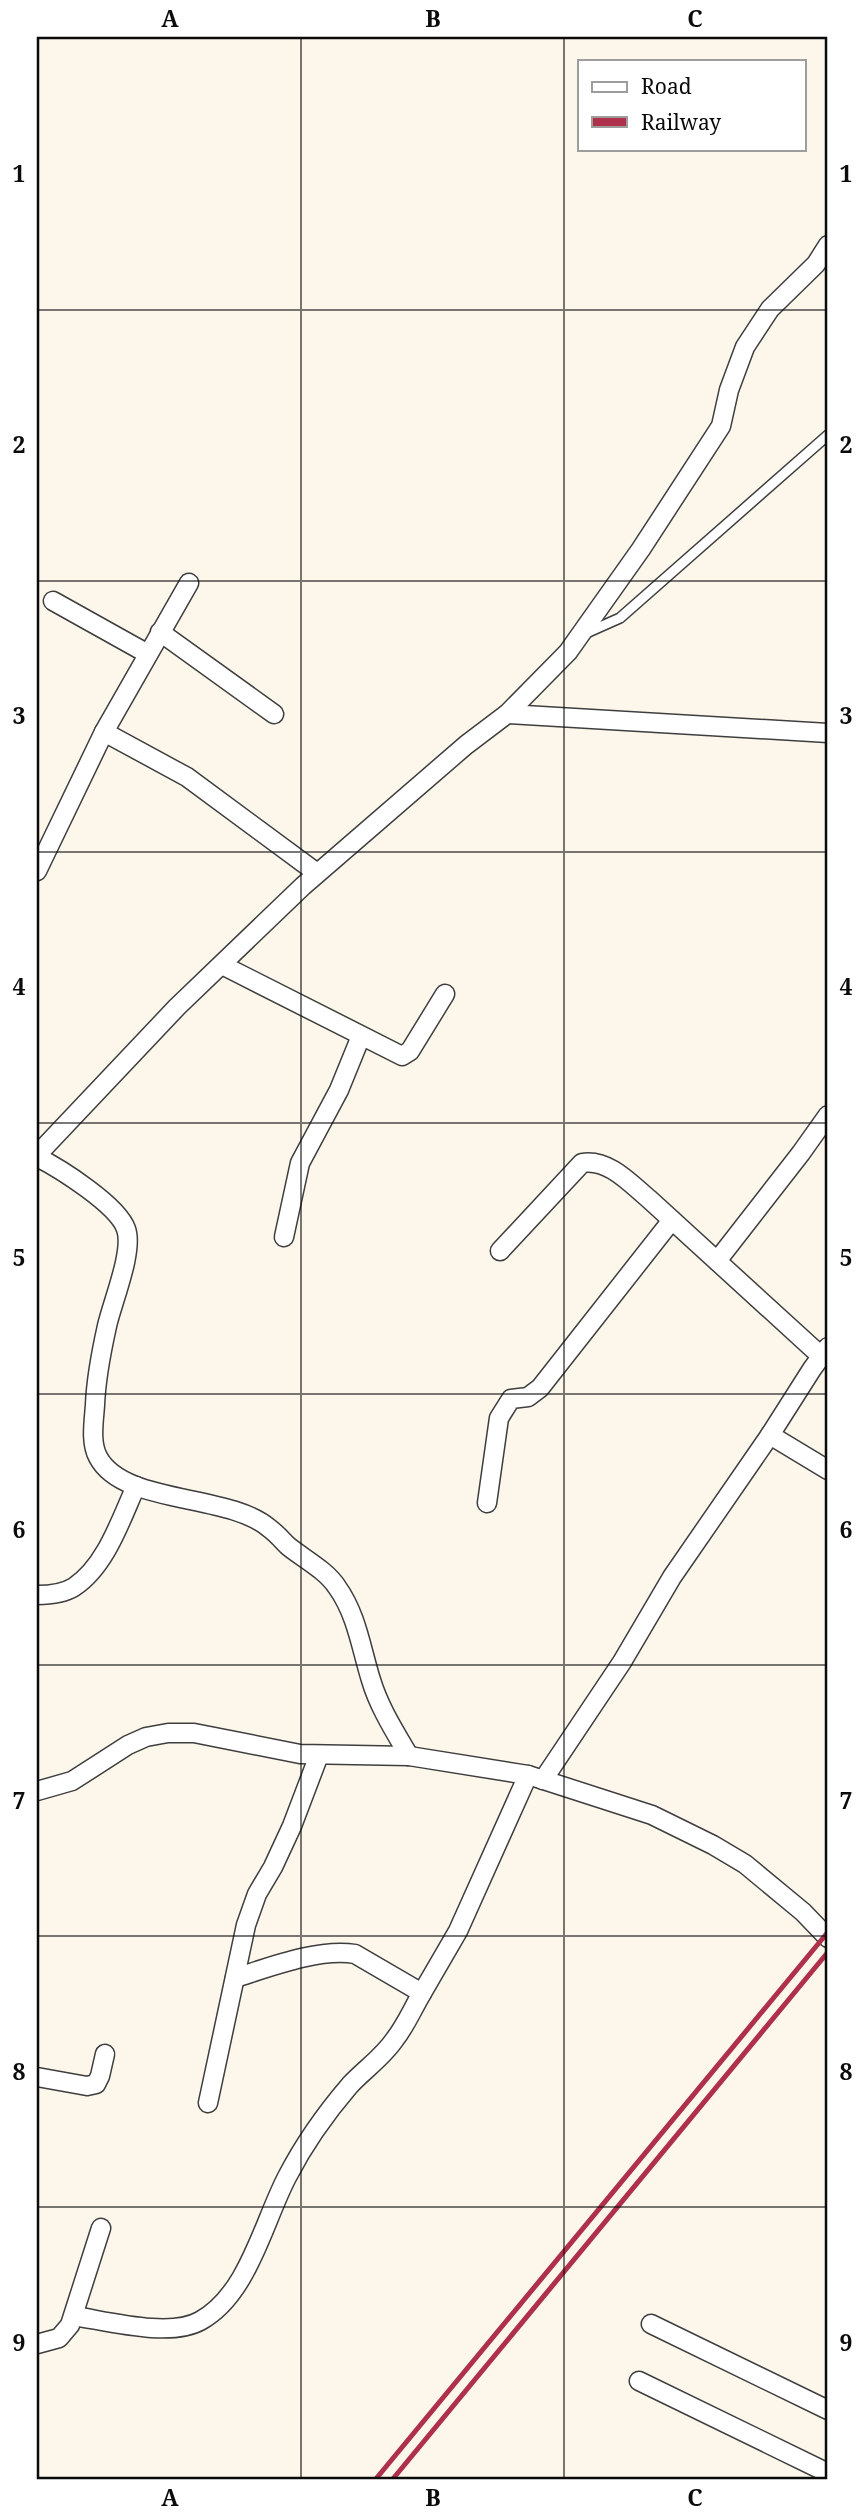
<svg xmlns="http://www.w3.org/2000/svg" width="865" height="2517" font-family="'Noto Serif',serif">
	<style>
		.lines { fill: none; stroke-linecap: round; stroke-linejoin: round }
		.lane-casing { stroke: #3e3e3e; stroke-width: 12 }
		.street-casing { stroke: #3e3e3e; stroke-width: 21 }
		.lane { stroke: #fff; stroke-width: 9 }
		.street { stroke: #fff; stroke-width: 18 }
		.rail { stroke: #af304a; stroke-width: 5 }
		.grid { fill: none; stroke: #0b0b0b; stroke-width: 2; stroke-opacity: 0.55 }
		.neatline { fill: none; stroke: #0b0b0b; stroke-width: 2.5 }
		.grid-label { font-size: 23px; text-anchor: middle; font-weight: bold; fill: #0b0b0b }
	</style>
	<rect width="100%" height="100%" fill="#fdf7eb"/>
	<g class="lines">
		<g class="lane-casing">
			<path id="lane" d="M 584,634 L 620,618 L 828,435"/>
		</g>
		<g class="street-casing">
			<g id="street">
				<path d="M 189,583 L 104,732 L 187,777 L 317,873"/>
				<path d="M 53,601 L 148,654"/>
				<path d="M 160,632 L 274,714"/>
				<path d="M 507,714 L 828,733"/>
				<path d="M 37,871 L 104,732"/>
				<path d="M 222,965 L 402,1056 L 410,1051 L 445,994"/>
				<path d="M 37,1155 L 177,1007 L 303,886 L 466,745 L 507,714 L 568,652 L 641,549 L 721,426 L 729,390 L 745,347 L 770,309 L 816,264 L 828,245"/>
				<path d="M 37,1157 C 59,1168 118,1205 126,1229 C 134,1251 112,1303 107,1326 C 101,1353 96,1378 95,1405 C 94,1421 90,1442 98,1457 C 123,1505 228,1493 269,1528 C 276,1533 282,1540 288,1546 C 304,1559 326,1570 337,1587 C 357,1615 361,1648 371,1680 C 379,1707 395,1732 409,1756"/>
				<path d="M 284,1237 L 300,1163 L 339,1090 L 361,1036"/>
				<path d="M 500,1251 L 582,1163 C 608,1158 631,1184 649,1199 L 821,1356"/>
				<path d="M 717,1261 L 801,1153 L 828,1115"/>
				<path d="M 770,1435 L 828,1470"/>
				<path d="M 487,1503 L 499,1418 L 511,1399 L 528,1397 L 540,1388 L 672,1220"/>
				<path d="M 37,1595 C 49,1595 63,1594 74,1587 C 106,1566 121,1519 136,1486"/>
				<path d="M 543,1780 L 622,1662 L 672,1577 L 770,1435 L 812,1369 L 828,1347"/>
				<path d="M 37,1791 L 72,1781 L 128,1745 L 146,1737 L 168,1733 L 194,1733 L 300,1754 L 409,1756 L 528,1775 L 652,1815 L 713,1845 L 745,1864 L 803,1912 L 828,1938"/>
				<path d="M 235,1978 C 270,1967 319,1948 355,1954 L 422,1993 L 458,1931 L 528,1775"/>
				<path d="M 37,2077 L 87,2086 L 96,2084 L 100,2076 L 105,2054"/>
				<path d="M 208,2103 L 246,1925 L 257,1894 L 273,1867 L 292,1826 L 319,1755"/>
				<path d="M 74,2316 C 107,2321 170,2338 200,2321 C 248,2295 263,2223 287,2177 C 304,2144 326,2113 350,2085 C 365,2069 383,2057 395,2039 C 406,2025 413,2008 422,1993"/>
				<path d="M 651,2324 L 828,2410"/>
				<path d="M 37,2344 L 59,2338 L 70,2325 L 101,2228"/>
				<path d="M 639,2381 L 828,2473"/>
			</g>
		</g>
		<use href="#lane" class="lane"/>
		<use href="#street" class="street"/>
		<g class="rail">
			<path d="M 375,2480 L 828,1932"/>
			<path d="M 392,2480 L 828,1952"/>
		</g>
	</g>
	<path class="grid" d="M 301,37 L 301,2480M 564,37 L 564,2480M 37,310 L 828,310M 37,581 L 828,581M 37,852 L 828,852M 37,1123 L 828,1123M 37,1394 L 828,1394M 37,1665 L 828,1665M 37,1936 L 828,1936M 37,2207 L 828,2207"/>
	<rect width="865" height="2517" fill="none" stroke="#ffffff" stroke-width="77"/>
	<rect x="578" y="60" width="228" height="91" fill="#ffffff" stroke="#9d9d9d" stroke-width="2"/>
	<rect x="592" y="82" width="35" height="10" fill="#ffffff" stroke="#9d9d9d" stroke-width="2"/>
	<text x="641" y="94" font-size="21" fill="#0b0b0b">Road</text>
	<rect x="592" y="117" width="35" height="10" fill="#af304a" stroke="#9d9d9d" stroke-width="2"/>
	<text x="641" y="130" font-size="21" fill="#0b0b0b">Railway</text>
	<rect x="38" y="38" width="788" height="2440" class="neatline"/>
	<g class="grid-label">
		<text x="170" y="27">A</text>
		<text x="433" y="27">B</text>
		<text x="695" y="27">C</text>
		<text x="19" y="182">1</text>
		<text x="846" y="182">1</text>
		<text x="19" y="453">2</text>
		<text x="846" y="453">2</text>
		<text x="19" y="724">3</text>
		<text x="846" y="724">3</text>
		<text x="19" y="995">4</text>
		<text x="846" y="995">4</text>
		<text x="19" y="1266">5</text>
		<text x="846" y="1266">5</text>
		<text x="19" y="1538">6</text>
		<text x="846" y="1538">6</text>
		<text x="19" y="1809">7</text>
		<text x="846" y="1809">7</text>
		<text x="19" y="2080">8</text>
		<text x="846" y="2080">8</text>
		<text x="19" y="2351">9</text>
		<text x="846" y="2351">9</text>
		<text x="170" y="2506">A</text>
		<text x="433" y="2506">B</text>
		<text x="695" y="2506">C</text>
	</g>
</svg>
